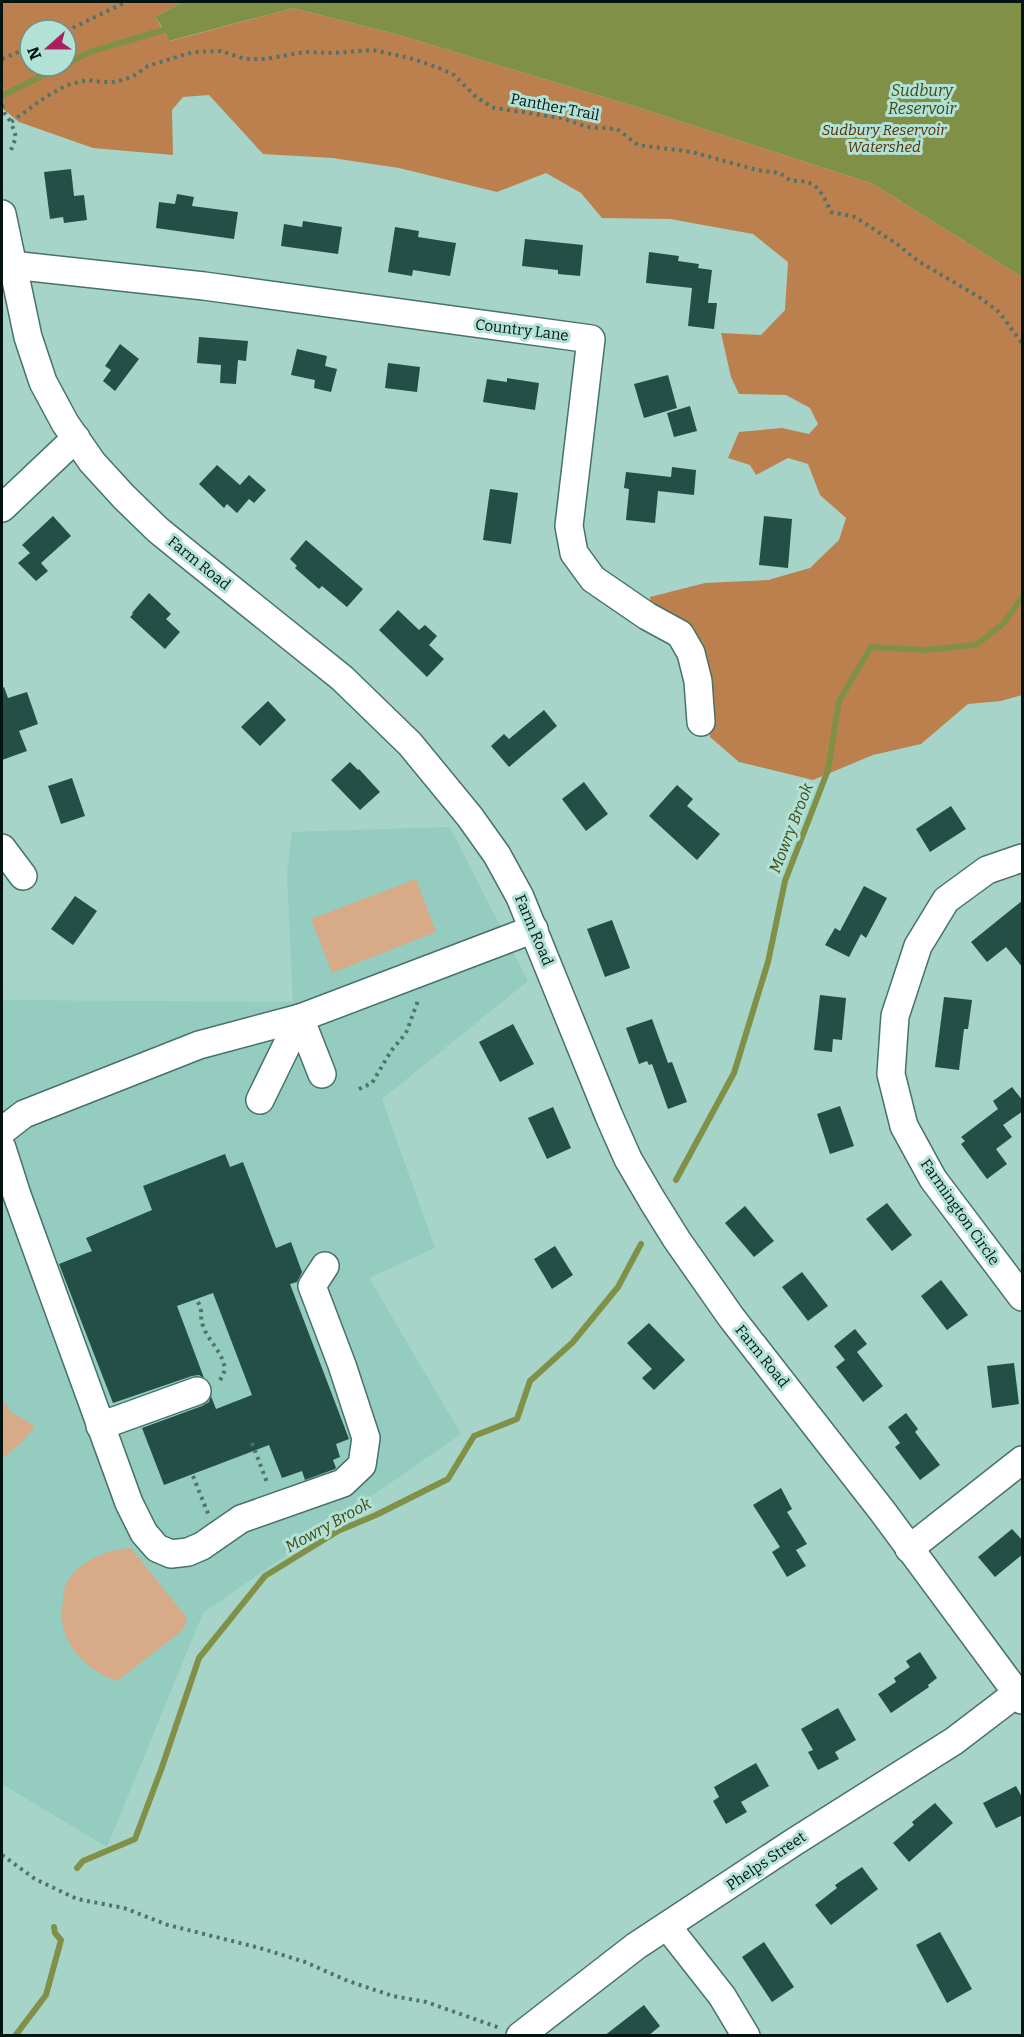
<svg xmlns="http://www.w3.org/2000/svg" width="1024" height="2037" font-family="Bitter,serif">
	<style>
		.built { fill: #94ccbf }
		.green { fill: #d7aa88 }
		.forest { fill: #bc804f; fill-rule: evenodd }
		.water { fill: #819047 }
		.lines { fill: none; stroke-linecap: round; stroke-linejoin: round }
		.stream { stroke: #819047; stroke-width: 6 }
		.building { fill: #234f46 }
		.minor-casing { stroke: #477269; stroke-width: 30 }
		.path { stroke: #53726a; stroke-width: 4; stroke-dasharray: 3 4.5; stroke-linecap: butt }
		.minor { stroke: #fff; stroke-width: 27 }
		.labels { text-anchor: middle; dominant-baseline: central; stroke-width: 6; stroke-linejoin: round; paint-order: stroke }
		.street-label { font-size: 15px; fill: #031410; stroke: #b2e1d6 }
		.park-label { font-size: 15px; font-style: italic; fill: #572e06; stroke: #b2e1d6 }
		.water-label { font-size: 16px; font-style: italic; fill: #3f4811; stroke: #b2e1d6 }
	</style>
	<rect width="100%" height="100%" fill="#a6d4c9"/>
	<path class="built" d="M 450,827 L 528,981 L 382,1099 L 435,1248 L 369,1278 L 461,1434 L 203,1613 L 107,1847 L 2,1784 L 2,1000 L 293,1002 L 287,874 L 292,832 Z"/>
	<g class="green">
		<path d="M 416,879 L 436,932 L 332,973 L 311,919 Z"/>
		<path d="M 2,1399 L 12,1413 L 35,1426 L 22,1442 L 2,1459 Z"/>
		<path d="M 131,1548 L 187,1618 L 185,1626 L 179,1633 L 117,1681 C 83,1669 55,1639 63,1600 C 64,1594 64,1586 67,1582 C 81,1560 106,1550 131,1548 Z"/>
	</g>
	<path class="forest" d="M 2,2 L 183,2 L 155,17 L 170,41 L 293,8 L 399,35 L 643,109 L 873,184 L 1022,277 L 1022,695 L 1001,701 L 968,704 L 921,744 L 873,755 L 813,780 L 739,762 L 710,737 L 707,703 L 651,612 L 650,597 L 705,583 L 768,580 L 810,568 L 839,540 L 846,518 L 820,495 L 808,464 L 788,458 L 756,475 L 750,465 L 728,458 L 739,432 L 782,428 L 809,434 L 818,424 L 810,408 L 786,395 L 739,394 L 731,377 L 721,333 L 761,335 L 785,310 L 788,262 L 753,234 L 670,219 L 602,218 L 581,193 L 546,173 L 497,192 L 399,168 L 332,158 L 263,154 L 209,95 L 183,97 L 172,110 L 173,155 L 93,148 L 19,122 L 2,108 ZM 30,30 L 66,30 L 66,66 L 30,66 Z"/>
	<path class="water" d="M 183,2 L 1022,2 L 1022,277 L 873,184 L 643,109 L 399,35 L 293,8 L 169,41 L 164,30 L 155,17 Z"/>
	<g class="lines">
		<g class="stream">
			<path d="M 66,64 L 90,52 L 164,30"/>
			<path d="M 4,95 L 62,66"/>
			<path d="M 676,1180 L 734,1073 L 768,962 L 785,881 L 828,770 L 839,701 L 871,647 L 924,650 L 976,645 L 1004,623 L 1022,597"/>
			<path d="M 77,1868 L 83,1861 L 135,1839 L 161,1770 L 199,1658 L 265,1576 L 338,1531 L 376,1515 L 448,1479 L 474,1436 L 517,1419 L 530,1381 L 573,1342 L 618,1287 L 641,1244"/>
			<path d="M 15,2036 L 46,1995 L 61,1940 L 55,1933 L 54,1927"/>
		</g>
	</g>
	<g class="building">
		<path d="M 71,169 L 74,196 L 84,195 L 87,220 L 64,223 L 63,217 L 50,219 L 44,172 Z"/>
		<path d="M 177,194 L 194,197 L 192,206 L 238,212 L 234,239 L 156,228 L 159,202 L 175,204 Z"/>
		<path d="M 303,221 L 342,227 L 338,254 L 281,246 L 284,224 L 302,227 Z"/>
		<path d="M 395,227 L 419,231 L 418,237 L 456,243 L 450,276 L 413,270 L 412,276 L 388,272 Z"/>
		<path d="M 525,239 L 583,245 L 580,276 L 558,274 L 558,270 L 522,266 Z"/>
		<path d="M 649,252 L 679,256 L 678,261 L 699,264 L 698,268 L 712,270 L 708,303 L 717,303 L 714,329 L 688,326 L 692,288 L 646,283 Z"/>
		<path d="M 199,337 L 248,341 L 246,361 L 238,360 L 236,384 L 220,383 L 221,365 L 197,363 Z"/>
		<path d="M 120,344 L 139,359 L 115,391 L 103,381 L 111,370 L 105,366 Z"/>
		<path d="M 297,349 L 327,356 L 325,366 L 337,369 L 331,392 L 314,388 L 315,380 L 291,375 Z"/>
		<path d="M 388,363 L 420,367 L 417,392 L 385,388 Z"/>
		<path d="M 668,375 L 677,408 L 644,418 L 634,384 Z"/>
		<path d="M 507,378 L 539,383 L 535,410 L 483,402 L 487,379 L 507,382 Z"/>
		<path d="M 690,406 L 697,431 L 674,437 L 667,413 Z"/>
		<path d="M 217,465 L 240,485 L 249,475 L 266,490 L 254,503 L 249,499 L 237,513 L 227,504 L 224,508 L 199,484 Z"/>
		<path d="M 672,467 L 696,470 L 694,495 L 658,491 L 655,523 L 626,520 L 629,489 L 624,488 L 626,472 L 671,477 Z"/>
		<path d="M 490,489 L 518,493 L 511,544 L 483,540 Z"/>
		<path d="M 53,516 L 71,536 L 41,563 L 48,571 L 36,581 L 18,563 L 30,553 L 22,545 Z"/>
		<path d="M 764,516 L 792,519 L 788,568 L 759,565 Z"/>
		<path d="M 306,540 L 363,589 L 347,607 L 322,586 L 319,589 L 295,568 L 297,566 L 290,559 Z"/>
		<path d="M 149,593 L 171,614 L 166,619 L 180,632 L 165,649 L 130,617 L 133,614 L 132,613 Z"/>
		<path d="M 398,610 L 419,630 L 425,625 L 437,636 L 429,645 L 444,659 L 427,677 L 379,630 Z"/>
		<path d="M 4,687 L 8,698 L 27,692 L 38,724 L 19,731 L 27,751 L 2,760 L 2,688 Z"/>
		<path d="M 268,701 L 286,720 L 260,746 L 241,727 Z"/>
		<path d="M 544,710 L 557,726 L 509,767 L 491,746 L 504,734 L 509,739 Z"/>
		<path d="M 350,762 L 358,770 L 359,769 L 380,792 L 360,810 L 331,780 Z"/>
		<path d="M 72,778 L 85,816 L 61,824 L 48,786 Z"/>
		<path d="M 584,782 L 608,814 L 586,831 L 562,799 Z"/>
		<path d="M 677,785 L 693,799 L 687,806 L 720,834 L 697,860 L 649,816 Z"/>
		<path d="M 951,806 L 966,829 L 930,852 L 916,829 Z"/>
		<path d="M 864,886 L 887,898 L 866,938 L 861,934 L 849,957 L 825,945 L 835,928 L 840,931 Z"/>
		<path d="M 75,896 L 97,911 L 73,945 L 51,929 Z"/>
		<path d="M 1023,900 L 1023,968 L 1006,947 L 987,962 L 971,942 Z"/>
		<path d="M 612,920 L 630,968 L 605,977 L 587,929 Z"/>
		<path d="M 820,995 L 846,998 L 842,1040 L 833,1039 L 832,1052 L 814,1050 Z"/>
		<path d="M 944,997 L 972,1000 L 968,1029 L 964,1029 L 959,1070 L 935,1067 Z"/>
		<path d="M 652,1019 L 668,1063 L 672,1062 L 687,1102 L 668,1109 L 652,1064 L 649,1065 L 647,1061 L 639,1064 L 626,1028 Z"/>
		<path d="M 513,1024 L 534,1064 L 500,1082 L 479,1042 Z"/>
		<path d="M 1012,1087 L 1023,1101 L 1023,1111 L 1003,1125 L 1012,1137 L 996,1149 L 1007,1164 L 987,1179 L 961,1144 L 965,1141 L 961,1137 L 998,1109 L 993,1101 Z"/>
		<path d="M 840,1106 L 854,1146 L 830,1154 L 817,1114 Z"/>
		<path d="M 553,1107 L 571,1148 L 547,1159 L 528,1118 Z"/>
		<path d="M 225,1154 L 230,1167 L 243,1162 L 276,1248 L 291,1242 L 302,1272 L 297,1282 L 290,1284 L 349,1439 L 336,1444 L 340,1457 L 333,1460 L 336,1468 L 335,1469 L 305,1480 L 302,1471 L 282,1478 L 269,1445 L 164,1485 L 142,1428 L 202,1406 L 209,1402 L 211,1396 L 216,1409 L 252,1395 L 213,1293 L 177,1306 L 204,1378 L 199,1375 L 192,1376 L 113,1403 L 59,1264 L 92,1251 L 86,1238 L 152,1210 L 143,1186 Z"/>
		<path d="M 887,1203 L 912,1235 L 892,1251 L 866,1219 Z"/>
		<path d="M 745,1206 L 774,1241 L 754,1257 L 725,1223 Z"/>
		<path d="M 555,1246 L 573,1275 L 552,1289 L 534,1259 Z"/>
		<path d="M 802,1272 L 828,1306 L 808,1321 L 782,1287 Z"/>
		<path d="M 941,1280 L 968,1315 L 947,1330 L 921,1296 Z"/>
		<path d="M 649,1323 L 685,1360 L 654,1390 L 642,1378 L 652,1369 L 627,1343 Z"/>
		<path d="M 855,1329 L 867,1344 L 857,1352 L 883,1386 L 863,1402 L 836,1367 L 845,1360 L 834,1346 Z"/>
		<path d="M 1014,1363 L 1019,1404 L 992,1408 L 987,1366 Z"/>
		<path d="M 906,1413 L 918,1429 L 915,1432 L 940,1465 L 920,1480 L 895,1447 L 900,1443 L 888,1427 Z"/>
		<path d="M 781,1488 L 792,1509 L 787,1512 L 807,1544 L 796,1550 L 806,1566 L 787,1577 L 772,1552 L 780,1547 L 753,1505 Z"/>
		<path d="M 1012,1529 L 1023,1541 L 1023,1554 L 995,1577 L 978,1557 Z"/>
		<path d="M 920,1652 L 937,1678 L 928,1685 L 929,1687 L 891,1713 L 878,1694 L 896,1682 L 894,1678 L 910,1667 L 906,1661 Z"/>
		<path d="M 838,1708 L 856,1740 L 835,1752 L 839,1759 L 818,1770 L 808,1752 L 813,1750 L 801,1729 Z"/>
		<path d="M 756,1763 L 769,1786 L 741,1802 L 747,1812 L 726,1824 L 713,1801 L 719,1797 L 714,1787 Z"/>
		<path d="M 1016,1786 L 1023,1799 L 1023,1815 L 996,1828 L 983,1803 Z"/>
		<path d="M 935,1803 L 953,1823 L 909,1862 L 893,1843 L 914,1825 L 912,1822 Z"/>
		<path d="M 862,1867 L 878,1889 L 831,1925 L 815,1905 L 837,1888 L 835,1885 Z"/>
		<path d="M 940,1932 L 972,1989 L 947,2003 L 916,1945 Z"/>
		<path d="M 764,1942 L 794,1987 L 772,2002 L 742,1957 Z"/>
		<path d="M 644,2005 L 660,2026 L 648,2036 L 604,2036 Z"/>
	</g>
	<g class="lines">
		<g class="minor-casing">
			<g id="minor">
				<path d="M 2,214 L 28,337 L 43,382 L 65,423 L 92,462 L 124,497 L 158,530 L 195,560 L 342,678 L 410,744 L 470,817 L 497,855 L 520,897 L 609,1116 L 628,1159 L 652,1200 L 677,1240 L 731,1317 L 883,1512 L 1022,1700"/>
				<path d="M 12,265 L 204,286 L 591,339 L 569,526 L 574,553 L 593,579 L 647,616 L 680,634 L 691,653 L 698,681 L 701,722"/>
				<path d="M 2,508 L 76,438"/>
				<path d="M 2,848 L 23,876"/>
				<path d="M 1022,858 L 987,870 L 946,900 L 918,946 L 895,1016 L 891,1074 L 904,1126 L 933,1179 L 1022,1297"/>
				<path d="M 300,1018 L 322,1074"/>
				<path d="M 260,1100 L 300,1018"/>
				<path d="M 2,1131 L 24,1114 L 199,1045 L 300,1018 L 534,929"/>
				<path d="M 2,1148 L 17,1195 L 129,1503 L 144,1533 L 157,1548 L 171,1554 L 188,1552 L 202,1546 L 241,1519 L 343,1483 L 362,1465 L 366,1438 L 342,1365 L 312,1286 L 325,1266"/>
				<path d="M 100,1426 L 197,1391"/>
				<path d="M 909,1549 L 1022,1460"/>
				<path d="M 667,1926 L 722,1996 L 746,2036"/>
				<path d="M 520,2036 L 636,1946 L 794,1842 L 954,1741 L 1017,1693"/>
			</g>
		</g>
		<g class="path">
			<path d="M 66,31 L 126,2"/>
			<path d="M 2,59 L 30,47"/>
			<path d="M 2,105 L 5,114 L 11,122"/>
			<path d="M 11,150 L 16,137 L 11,122 L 44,98 L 67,85 L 87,80 L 102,82 L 115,82 L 132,77 L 148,66 L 193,52 L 221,51 L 245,59 L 265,59 L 305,52 L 332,53 L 373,50 L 410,58 L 439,68 L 454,75 L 476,97 L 494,108 L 562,118 L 587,127 L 617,129 L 638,145 L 692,152 L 757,170 L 780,173 L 791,181 C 817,179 821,191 831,212 L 855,217 L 897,244 L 918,261 L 979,297 L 999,312 L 1022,343"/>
			<path d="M 359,1089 L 372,1083 L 391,1051 L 406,1033 L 419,998"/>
			<path d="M 198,1302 C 204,1314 199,1316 203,1326 C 208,1343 237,1364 218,1382"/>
			<path d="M 252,1443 L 268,1485"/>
			<path d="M 193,1476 L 209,1516"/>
			<path d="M 2,1855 L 35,1879 L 77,1899 L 124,1908 L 168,1925 L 260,1948 L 305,1962 L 348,1981 L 393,1996 L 426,2002 L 500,2028"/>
		</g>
		<use href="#minor" class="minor"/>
	</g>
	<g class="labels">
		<g class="street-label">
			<text transform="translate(555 107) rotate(11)">Panther Trail</text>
			<text transform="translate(522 330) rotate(7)">Country Lane</text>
			<text transform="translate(199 563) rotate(39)">Farm Road</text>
			<text transform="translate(534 930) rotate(67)">Farm Road</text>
			<text transform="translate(960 1212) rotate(55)">Farmington Circle</text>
			<text transform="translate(762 1356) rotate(51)">Farm Road</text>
			<text transform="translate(766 1861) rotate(-34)">Phelps Street</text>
		</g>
		<g class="park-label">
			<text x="884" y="130">Sudbury Reservoir<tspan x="884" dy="17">Watershed</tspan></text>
		</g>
		<g class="water-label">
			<text x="922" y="90">Sudbury<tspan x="922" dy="18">Reservoir</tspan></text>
			<text transform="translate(791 828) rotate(-69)">Mowry Brook</text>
			<text transform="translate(328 1525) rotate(-29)">Mowry Brook</text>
		</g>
	</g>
	<rect width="1024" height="2037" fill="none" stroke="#031410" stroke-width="6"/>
	<g transform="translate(48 48) rotate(249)"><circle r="28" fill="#b2e1d6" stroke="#6c8f87" stroke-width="1.5"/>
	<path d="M0-4.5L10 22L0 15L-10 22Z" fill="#ab1f60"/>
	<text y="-9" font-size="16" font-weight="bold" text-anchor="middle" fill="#031410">N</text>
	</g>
</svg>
